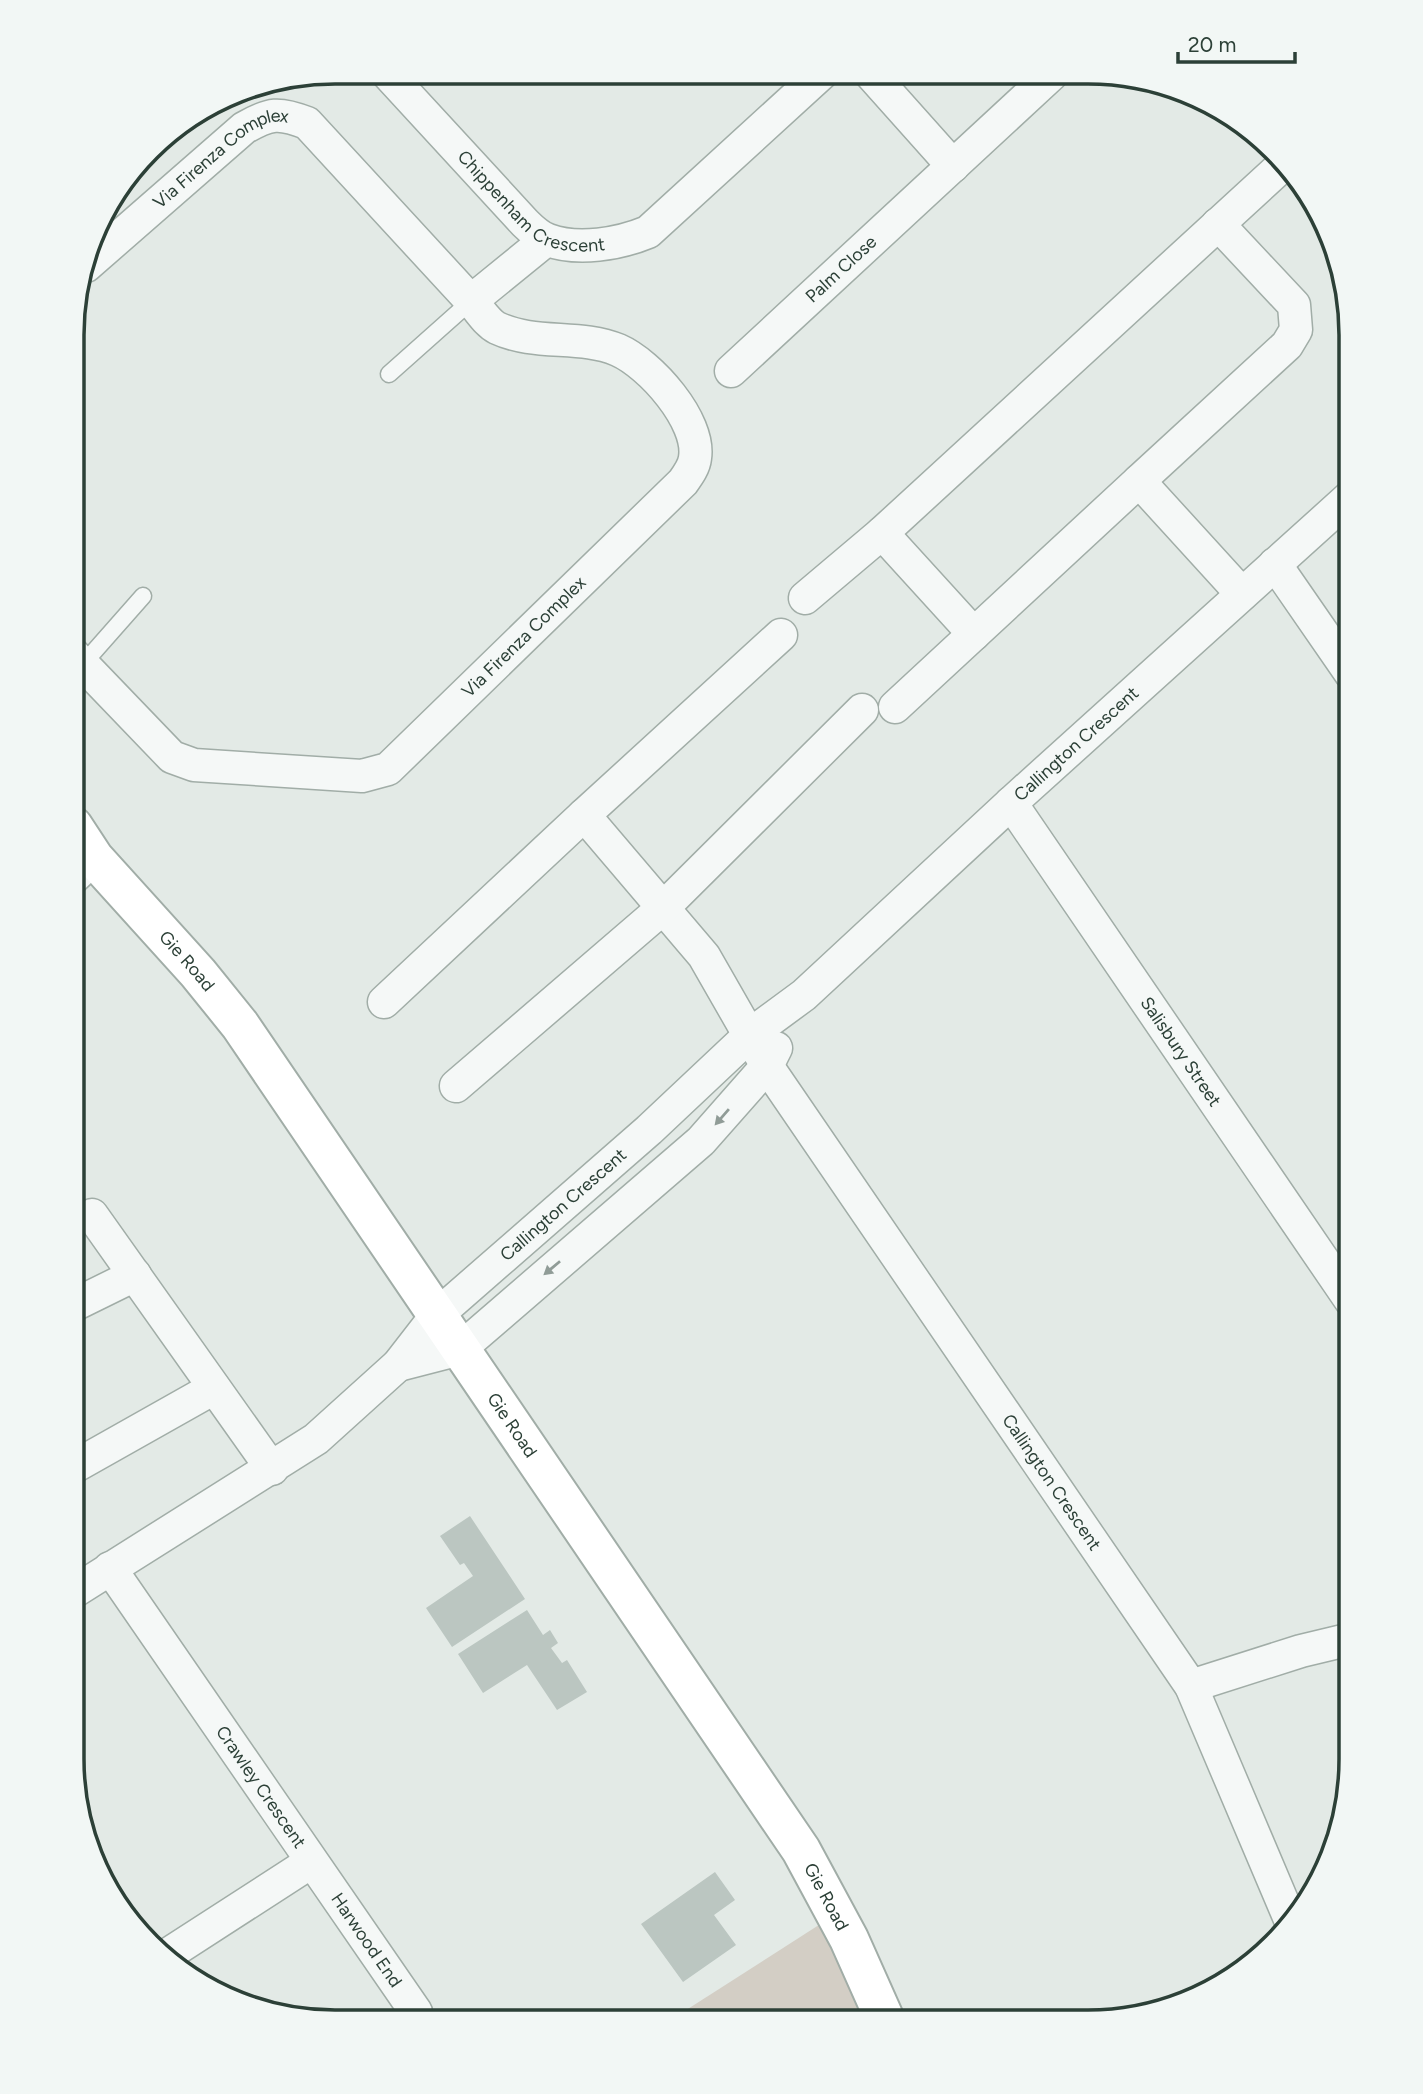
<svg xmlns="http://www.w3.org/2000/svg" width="1423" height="2094" font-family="Figtree,sans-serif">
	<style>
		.green { fill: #d3cec5 }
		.building { fill: #bbc6c1 }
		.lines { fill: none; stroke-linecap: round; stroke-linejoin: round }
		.lane-casing { stroke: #a1ada7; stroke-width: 19 }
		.street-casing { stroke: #a1ada7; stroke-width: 35 }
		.secondary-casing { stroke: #a1ada7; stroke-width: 42 }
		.lane { stroke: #f5f8f7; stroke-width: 16 }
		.street { stroke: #f5f8f7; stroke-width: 32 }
		.secondary { stroke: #fff; stroke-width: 38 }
		.oneway { fill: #909c97 }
		.labels { text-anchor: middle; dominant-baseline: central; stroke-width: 5; stroke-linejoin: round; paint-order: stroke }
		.street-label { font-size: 18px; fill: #2c4037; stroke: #f2f7f5 }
		.rim { fill: none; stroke: #2c4037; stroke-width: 3.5 }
	</style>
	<rect width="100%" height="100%" fill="#e3eae6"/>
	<path class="green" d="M 836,1914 L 886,2022 L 669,2021 Z"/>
	<g class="building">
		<path d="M 470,1516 L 525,1599 L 452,1647 L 426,1608 L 473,1576 L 464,1563 L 460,1565 L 440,1536 Z"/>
		<path d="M 527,1610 L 543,1635 L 550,1630 L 558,1643 L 551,1648 L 562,1663 L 567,1660 L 587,1692 L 557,1710 L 527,1665 L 483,1693 L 458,1654 Z"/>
		<path d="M 715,1872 L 735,1900 L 714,1915 L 736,1945 L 683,1982 L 641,1924 Z"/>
	</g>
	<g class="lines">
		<g class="lane-casing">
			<g id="lane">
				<path d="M 389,374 L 471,301"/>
				<path d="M 83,664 L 143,596"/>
			</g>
		</g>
		<g class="street-casing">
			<g id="street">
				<path id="s1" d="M 386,72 L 525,223 C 531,229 540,237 548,240 C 578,251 619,244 648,232 L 822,73"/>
				<path d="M 870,73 L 953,166"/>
				<path id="s2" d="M 86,266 L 244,128 C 270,113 279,112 307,123 L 471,301"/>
				<path id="s3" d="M 731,371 L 1052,74"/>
				<path d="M 1139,481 L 1287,345 L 1296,330 L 1294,305 L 1218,224"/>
				<path d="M 882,533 L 1285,163"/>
				<path d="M 1275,564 L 1351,674"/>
				<path d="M 805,598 L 882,533 L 974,634"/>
				<path id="s4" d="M 781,635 L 584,815 L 704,956 L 767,1066 L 1191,1686 L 1292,1924"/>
				<path id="s5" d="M 73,654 L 172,757 L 194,765 L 362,776 L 388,769 L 683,482 C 688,475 694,467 695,458 C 701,421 650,364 618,350 C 580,334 535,346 497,328 C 487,323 479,309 471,301 L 546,240"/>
				<path d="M 895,707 L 1139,481 L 1242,594"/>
				<path id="s6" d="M 1011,803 L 1351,1301"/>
				<path d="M 73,878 L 94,858"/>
				<path d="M 384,1002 L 584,815"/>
				<path d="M 456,1086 L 663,908 L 862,710"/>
				<path d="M 92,1215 L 272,1469"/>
				<path d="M 72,1306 L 135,1275"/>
				<path d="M 398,1365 L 460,1349 L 701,1141 L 767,1066 L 776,1048"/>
				<path d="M 72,1468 L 214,1388"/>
				<path id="s7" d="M 110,1568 L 416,2012 L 416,2020"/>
				<path id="s8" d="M 72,1593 L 316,1439 L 398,1365 L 436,1316 L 649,1130 L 751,1034 L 804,995 L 1011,803 L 1351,496"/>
				<path d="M 1191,1686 L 1301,1651 L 1351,1639"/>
				<path d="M 164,1957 L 311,1862"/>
			</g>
		</g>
		<g class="secondary-casing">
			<g id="secondary">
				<path id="s9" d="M 73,826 L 94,858 L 198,973 L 240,1025 L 801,1850 L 849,1939 L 886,2022"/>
			</g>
		</g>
		<use href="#lane" class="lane"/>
		<use href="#street" class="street"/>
		<use href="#secondary" class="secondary"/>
	</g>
	<defs><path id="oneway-solid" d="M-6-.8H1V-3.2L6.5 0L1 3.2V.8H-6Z" transform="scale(1.75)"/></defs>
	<g class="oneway">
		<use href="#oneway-solid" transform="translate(722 1117) rotate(131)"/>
		<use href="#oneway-solid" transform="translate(552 1268) rotate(140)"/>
	</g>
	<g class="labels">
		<g class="street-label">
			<text stroke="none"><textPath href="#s2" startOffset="175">Via Firenza Complex</textPath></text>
			<text stroke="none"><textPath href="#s1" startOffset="201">Chippenham Crescent</textPath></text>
			<text stroke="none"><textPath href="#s3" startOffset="150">Palm Close</textPath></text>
			<text stroke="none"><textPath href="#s5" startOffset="551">Via Firenza Complex</textPath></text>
			<text stroke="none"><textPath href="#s8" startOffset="1320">Callington Crescent</textPath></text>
			<text stroke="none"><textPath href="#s9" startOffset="177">Gie Road</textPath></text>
			<text stroke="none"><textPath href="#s6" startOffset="301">Salisbury Street</textPath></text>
			<text stroke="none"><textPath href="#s8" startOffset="630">Callington Crescent</textPath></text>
			<text stroke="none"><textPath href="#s9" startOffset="744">Gie Road</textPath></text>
			<text stroke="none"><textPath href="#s4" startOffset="1083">Callington Crescent</textPath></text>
			<text stroke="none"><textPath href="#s7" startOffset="266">Crawley Crescent</textPath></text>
			<text stroke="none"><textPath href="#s9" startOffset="1311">Gie Road</textPath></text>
			<text stroke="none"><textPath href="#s7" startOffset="452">Harwood End</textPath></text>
		</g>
	</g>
	<path d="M0 0H1423V2094H0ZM335 84H1088A251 251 0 0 1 1339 335V1759A251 251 0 0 1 1088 2010H335A251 251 0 0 1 84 1759V335A251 251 0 0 1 335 84Z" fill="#f2f7f5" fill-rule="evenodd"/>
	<path class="rim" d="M335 84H1088A251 251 0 0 1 1339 335V1759A251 251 0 0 1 1088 2010H335A251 251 0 0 1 84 1759V335A251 251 0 0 1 335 84Z"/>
	<path d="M1178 52v10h117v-10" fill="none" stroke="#2c4037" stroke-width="3.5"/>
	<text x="1188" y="52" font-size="21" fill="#2c4037" stroke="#f2f7f5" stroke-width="5" paint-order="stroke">20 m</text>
</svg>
